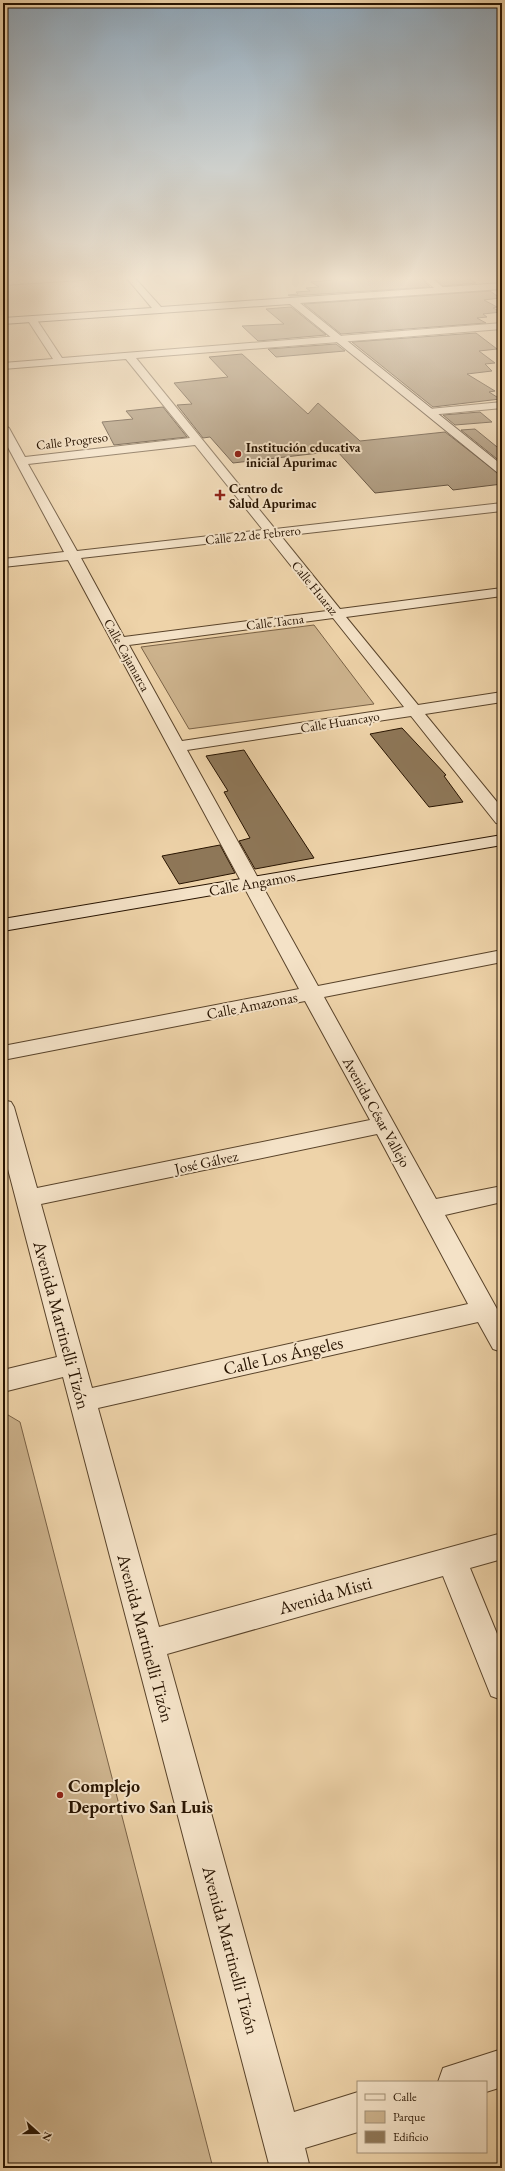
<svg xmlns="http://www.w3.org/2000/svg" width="505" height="2171" font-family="'EB Garamond',serif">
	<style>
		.green { fill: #ccb28c; stroke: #7a6246 }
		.building { fill: #8e7758; stroke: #271300 }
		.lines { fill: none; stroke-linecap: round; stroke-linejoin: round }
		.street-casing { stroke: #59432a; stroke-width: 2 }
		.secondary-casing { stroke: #271300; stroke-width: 2 }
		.street { fill: #f4e2c7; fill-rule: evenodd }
		.secondary { fill: #f4e2c7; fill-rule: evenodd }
		.poi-dot { fill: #8f2418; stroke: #f4e2c7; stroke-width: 1.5 }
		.labels { text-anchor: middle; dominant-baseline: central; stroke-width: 4; stroke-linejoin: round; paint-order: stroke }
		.far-street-label { font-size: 13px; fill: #271300; stroke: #f4e2c7 }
		.far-poi-label { font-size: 13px; font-weight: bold; fill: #271300; stroke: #f4e2c7; text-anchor: start }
		.street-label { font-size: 15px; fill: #271300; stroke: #f4e2c7 }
		.near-street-label { font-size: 18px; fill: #271300; stroke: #f4e2c7 }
		.near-poi-label { font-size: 18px; font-weight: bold; fill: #271300; stroke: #f4e2c7; text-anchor: start }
	</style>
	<rect width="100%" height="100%" fill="#eed3a9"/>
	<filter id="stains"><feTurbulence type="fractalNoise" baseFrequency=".005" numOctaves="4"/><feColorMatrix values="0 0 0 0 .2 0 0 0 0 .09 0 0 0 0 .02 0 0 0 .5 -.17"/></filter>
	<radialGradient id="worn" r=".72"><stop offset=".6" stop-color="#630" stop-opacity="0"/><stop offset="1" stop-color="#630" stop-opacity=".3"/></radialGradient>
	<g class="green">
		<path d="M 314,625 L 374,704 L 189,729 L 141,647 Z"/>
		<path d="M 3,1412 L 20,1422 L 213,2168 L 3,2168 Z"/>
	</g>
	<g class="building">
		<path d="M 327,276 L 419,276 L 430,287 L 290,296 L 288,295 L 298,294 L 296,292 L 310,291 L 306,288 L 319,287 L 311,282 L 332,280 Z"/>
		<path d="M 431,276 L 464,276 L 476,283 L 443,286 Z"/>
		<path d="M 490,291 L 500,298 L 484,300 L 497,307 L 493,308 L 501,312 L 483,314 L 487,317 L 477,318 L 486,323 L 341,334 L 304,304 Z"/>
		<path d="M 291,307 L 326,335 L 258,341 L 242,326 L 284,324 L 266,309 Z"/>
		<path d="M 476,333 L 497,349 L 479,351 L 495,363 L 485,364 L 492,371 L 467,374 L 495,391 L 489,392 L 500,399 L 433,407 L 352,342 Z"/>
		<path d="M 336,344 L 345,351 L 276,357 L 268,349 Z"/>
		<path d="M 242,354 L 308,414 L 318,403 L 360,441 L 445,432 L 502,476 L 502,484 L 453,490 L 448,485 L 375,493 L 337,451 L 233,463 L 210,437 L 203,438 L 177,405 L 192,404 L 174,383 L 228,377 L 209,357 Z"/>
		<path d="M 163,407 L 187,437 L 114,445 L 102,422 L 133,419 L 126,411 Z"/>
		<path d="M 480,412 L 492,422 L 455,425 L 443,415 Z"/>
		<path d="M 475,429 L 502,451 L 502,463 L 461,430 Z"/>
		<path d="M 402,728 L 446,775 L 444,776 L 463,802 L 429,807 L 370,734 Z"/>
		<path d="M 244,750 L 256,769 L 314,858 L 255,869 L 239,841 L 250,838 L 224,792 L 228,791 L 206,756 Z"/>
		<path d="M 220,845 L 235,873 L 179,884 L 162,856 Z"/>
	</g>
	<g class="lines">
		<g class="street-casing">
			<g id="street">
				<path d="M 61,276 L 100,276 L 96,279 L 3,285 L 3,279 Z"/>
				<path d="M 420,276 L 429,276 L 446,290 L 439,292 Z"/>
				<path d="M 32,316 L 35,317 L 62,358 L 502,323 L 502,329 L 136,358 L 275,529 L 502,503 L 502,511 L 281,536 L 340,609 L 502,588 L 502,596 L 346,617 L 418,705 L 502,692 L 502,702 L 425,714 L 502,808 L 502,824 L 496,823 L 411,716 L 187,750 L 318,986 L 502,950 L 502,962 L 324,997 L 436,1199 L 502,1186 L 502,1202 L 445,1215 L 502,1318 L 502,1352 L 493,1349 L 478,1322 L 98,1408 L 159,1627 L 502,1533 L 502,1559 L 470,1568 L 502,1646 L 502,1700 L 491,1696 L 443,1576 L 167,1654 L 294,2112 L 358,2092 L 358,2132 L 305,2148 L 310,2168 L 270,2168 L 63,1377 L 3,1392 L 3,1370 L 57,1357 L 3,1150 L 3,1100 L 11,1102 L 14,1107 L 37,1188 L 370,1120 L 305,1001 L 3,1060 L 3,1046 L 299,989 L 68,560 L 3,567 L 3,559 L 64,552 L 3,438 L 3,425 L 9,428 L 25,457 L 190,438 L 126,359 L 3,369 L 3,363 L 53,359 L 27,319 ZM 195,445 L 263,530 L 77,551 L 28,464 ZM 268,537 L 327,611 L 124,637 L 81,558 ZM 333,618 L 404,707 L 182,741 L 129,645 ZM 377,1134 L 468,1304 L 92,1388 L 41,1204 Z"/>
				<path d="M 502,402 L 502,408 L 429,415 L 424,412 L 429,409 Z"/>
				<path d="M 502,2049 L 502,2087 L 486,2092 L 486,2082 L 438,2082 L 443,2068 Z"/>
			</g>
		</g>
		<g class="secondary-casing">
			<g id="secondary">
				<path d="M 125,276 L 133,276 L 161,307 L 502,283 L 502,289 L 300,303 L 502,465 L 502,475 L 498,473 L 290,304 L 3,324 L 3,318 L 152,308 Z"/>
				<path d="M 502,835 L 502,845 L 3,931 L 3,919 Z"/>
			</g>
		</g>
		<use href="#street" class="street"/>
		<use href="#secondary" class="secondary"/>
	</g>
	<linearGradient id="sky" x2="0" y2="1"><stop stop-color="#8fa6b8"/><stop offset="0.48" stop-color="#f7ebd8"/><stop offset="1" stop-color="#f7ebd8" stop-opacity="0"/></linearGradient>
	<rect width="505" height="580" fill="url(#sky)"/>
	<g class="poi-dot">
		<circle cx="238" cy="454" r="4"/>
		<path d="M218 489h4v4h4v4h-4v4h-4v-4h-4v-4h4z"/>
		<circle cx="60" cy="1795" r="4"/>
	</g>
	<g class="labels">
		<g class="far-street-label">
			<text transform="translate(72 441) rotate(-7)">Calle Progreso</text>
			<text transform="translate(253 535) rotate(-6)">Calle 22 de Febrero</text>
			<text transform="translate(315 588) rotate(51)">Calle Huaraz</text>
			<text transform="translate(275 622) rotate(-7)">Calle Tacna</text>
			<text transform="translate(127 655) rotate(61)">Calle Cajamarca</text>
			<text transform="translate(340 722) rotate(-9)">Calle Huancayo</text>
		</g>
		<g class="far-poi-label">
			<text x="246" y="447">Institución educativa<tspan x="246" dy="15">inicial Apurimac</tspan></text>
			<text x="229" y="488">Centro de<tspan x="229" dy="15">Salud Apurimac</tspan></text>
		</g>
		<g class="street-label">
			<text transform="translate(252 883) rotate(-10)">Calle Angamos</text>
			<text transform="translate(252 1005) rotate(-11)">Calle Amazonas</text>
			<text transform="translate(377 1112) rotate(61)">Avenida César Vallejo</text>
			<text transform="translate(206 1162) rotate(-12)">José Gálvez</text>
		</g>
		<g class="near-street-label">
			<text transform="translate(62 1325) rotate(75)">Avenida Martinelli Tizón</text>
			<text transform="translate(283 1355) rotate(-13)">Calle Los Ángeles</text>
			<text transform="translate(325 1595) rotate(-16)">Avenida Misti</text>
			<text transform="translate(146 1638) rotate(75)">Avenida Martinelli Tizón</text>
			<text transform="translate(231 1950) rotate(75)">Avenida Martinelli Tizón</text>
		</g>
		<g class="near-poi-label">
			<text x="68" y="1785">Complejo<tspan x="68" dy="21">Deportivo San Luis</tspan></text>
		</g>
	</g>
	<rect width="505" height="2171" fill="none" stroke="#eed3a9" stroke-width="16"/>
	<rect x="4" y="4" width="497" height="2163" fill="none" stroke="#271300" stroke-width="2"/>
	<rect x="8" y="8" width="489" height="2155" fill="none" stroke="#271300"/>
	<rect x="357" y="2081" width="130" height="72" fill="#f4e2c7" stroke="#a28f77"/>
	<rect x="365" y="2094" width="20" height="6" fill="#f4e2c7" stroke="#a28f77"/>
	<text x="393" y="2101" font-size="12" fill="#271300">Calle</text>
	<rect x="365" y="2111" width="20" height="12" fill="#ccb28c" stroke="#a28f77"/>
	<text x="393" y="2121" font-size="12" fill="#271300">Parque</text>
	<rect x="365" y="2131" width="20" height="12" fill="#8e7758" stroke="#a28f77"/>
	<text x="393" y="2141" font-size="12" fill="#271300">Edificio</text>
	<g transform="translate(38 2133) rotate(111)" stroke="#f4e2c7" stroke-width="3" paint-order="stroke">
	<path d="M0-3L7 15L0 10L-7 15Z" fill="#271300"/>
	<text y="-6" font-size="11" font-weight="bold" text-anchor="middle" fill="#271300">N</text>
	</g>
	<rect width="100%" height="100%" filter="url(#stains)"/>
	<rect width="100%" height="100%" fill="url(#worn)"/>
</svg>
